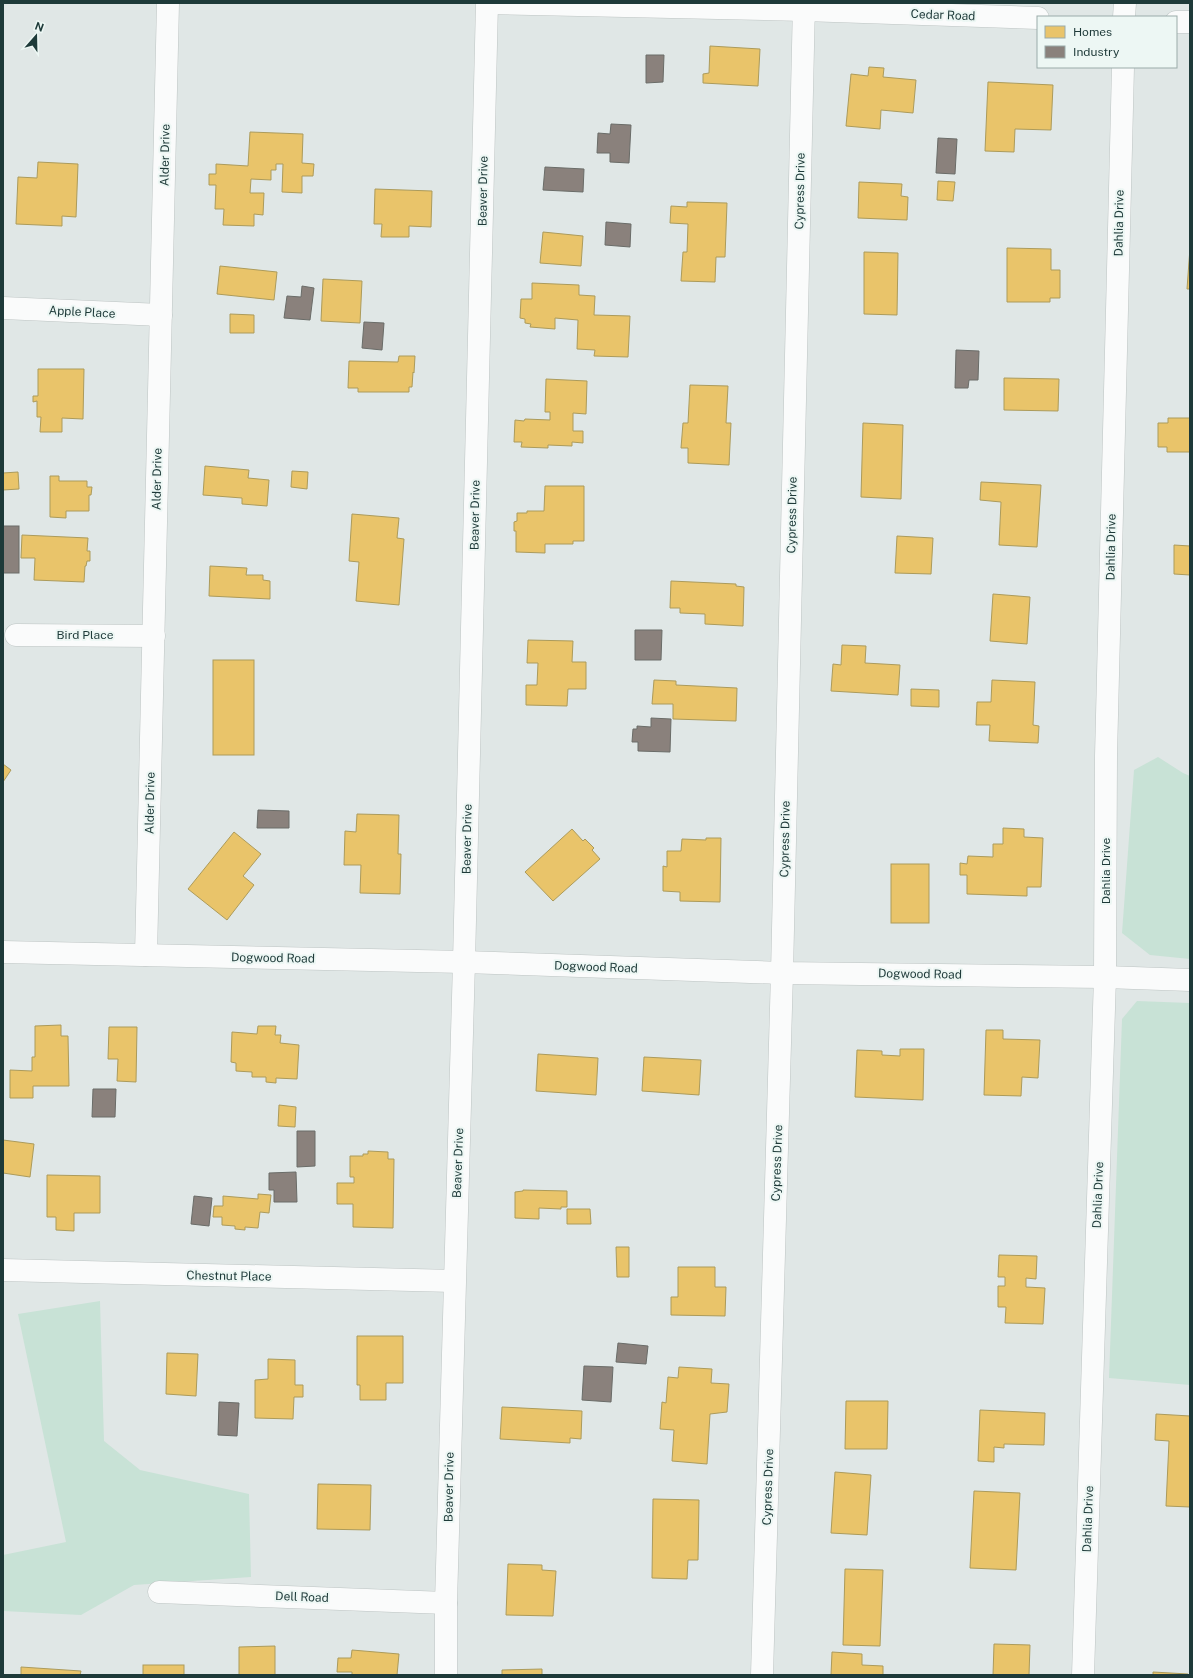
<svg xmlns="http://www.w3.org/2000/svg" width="1193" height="1678" font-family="'Public Sans',sans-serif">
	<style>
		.green { fill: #c8e2d6 }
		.homes { fill: #e9c46a; stroke: #ac9b5b }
		.industry { fill: #8a817c; stroke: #6a6c68 }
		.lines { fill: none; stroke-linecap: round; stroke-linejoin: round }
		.minor-casing { stroke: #bdc4c3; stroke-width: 23 }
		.minor { stroke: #fafbfb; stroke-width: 22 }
		.labels { text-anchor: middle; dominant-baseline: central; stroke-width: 4; stroke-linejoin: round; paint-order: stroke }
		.street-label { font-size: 12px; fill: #1e3a39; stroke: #edf7f4 }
	</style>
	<rect width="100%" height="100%" fill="#e0e7e6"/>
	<g class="green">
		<path d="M 1158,757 L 1183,773 L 1190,776 L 1190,959 L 1150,955 L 1122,933 L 1134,770 Z"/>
		<path d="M 1137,1001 L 1190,1003 L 1190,1385 L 1109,1378 L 1122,1019 Z"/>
		<path d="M 100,1301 L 104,1441 L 140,1470 L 249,1494 L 251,1577 L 134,1585 L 81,1615 L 3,1611 L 3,1555 L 66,1542 L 18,1314 Z"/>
	</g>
	<g class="homes">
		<path d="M 710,46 L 760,49 L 758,86 L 703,83 L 703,74 L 709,73 Z"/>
		<path d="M 869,67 L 884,68 L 883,77 L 916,80 L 913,113 L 881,110 L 880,129 L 846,126 L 851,74 L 868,76 Z"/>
		<path d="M 988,82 L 1053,85 L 1051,130 L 1015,129 L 1014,152 L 985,151 Z"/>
		<path d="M 250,132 L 303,134 L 302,163 L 314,164 L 313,176 L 302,176 L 302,193 L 282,192 L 283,164 L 276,164 L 276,170 L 271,170 L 271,180 L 251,179 L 250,193 L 264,193 L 263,215 L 254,214 L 254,226 L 223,225 L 224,209 L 215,209 L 216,185 L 209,185 L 209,174 L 216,174 L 216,164 L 248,166 Z"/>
		<path d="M 38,162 L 78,164 L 76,217 L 62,216 L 62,226 L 16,224 L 18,177 L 37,178 Z"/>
		<path d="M 938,181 L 955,182 L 953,201 L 937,200 Z"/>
		<path d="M 859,182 L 902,184 L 901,196 L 908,197 L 907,220 L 858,218 Z"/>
		<path d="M 375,189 L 432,191 L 431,227 L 409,226 L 409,237 L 381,237 L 382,224 L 374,224 Z"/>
		<path d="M 687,202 L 727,203 L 725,257 L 716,257 L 715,282 L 681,281 L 683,252 L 687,252 L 688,224 L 670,223 L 671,206 L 687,207 Z"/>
		<path d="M 543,232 L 583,236 L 581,266 L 540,263 Z"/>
		<path d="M 1007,248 L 1051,249 L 1051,270 L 1060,270 L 1060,298 L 1050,298 L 1050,302 L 1007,302 Z"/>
		<path d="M 1190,248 L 1190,289 L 1187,289 Z"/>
		<path d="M 864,252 L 898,253 L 897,315 L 864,314 Z"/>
		<path d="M 220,266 L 277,272 L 274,300 L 217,294 Z"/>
		<path d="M 323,279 L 362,281 L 360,323 L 321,321 Z"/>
		<path d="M 532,283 L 579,285 L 579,295 L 595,296 L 594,315 L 630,316 L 628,357 L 594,356 L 595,350 L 577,349 L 578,320 L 555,318 L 555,329 L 530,327 L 531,324 L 525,323 L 525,319 L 520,318 L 521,299 L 532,299 Z"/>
		<path d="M 230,314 L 254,315 L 254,333 L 230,333 Z"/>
		<path d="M 399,356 L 415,356 L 414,373 L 413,372 L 412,387 L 409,387 L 409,392 L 358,392 L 358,388 L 348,388 L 349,361 L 398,362 Z"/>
		<path d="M 38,369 L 84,369 L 83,419 L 62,418 L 62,432 L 40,432 L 41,417 L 37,417 L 37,401 L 33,402 L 33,396 L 38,396 Z"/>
		<path d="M 1004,378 L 1059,379 L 1058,411 L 1004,410 Z"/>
		<path d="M 546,379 L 587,381 L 586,414 L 573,413 L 573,431 L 583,431 L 583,443 L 572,442 L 572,446 L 548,445 L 548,448 L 521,447 L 522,442 L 514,442 L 515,420 L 524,421 L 525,419 L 550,420 L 550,412 L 545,412 Z"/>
		<path d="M 690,385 L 728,386 L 726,423 L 731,423 L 729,465 L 688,463 L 688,448 L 681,448 L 683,423 L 688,423 Z"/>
		<path d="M 1168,418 L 1190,418 L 1190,452 L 1167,452 L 1167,447 L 1158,447 L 1158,423 L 1168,423 Z"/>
		<path d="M 863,423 L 903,425 L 901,499 L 861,497 Z"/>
		<path d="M 205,466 L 249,470 L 248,478 L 269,480 L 267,506 L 242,504 L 242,498 L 203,495 Z"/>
		<path d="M 292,471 L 308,472 L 307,489 L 291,487 Z"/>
		<path d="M 18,472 L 19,489 L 3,490 L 3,473 Z"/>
		<path d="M 50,476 L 59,476 L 59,481 L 87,481 L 87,487 L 92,487 L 91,495 L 89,495 L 89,511 L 66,511 L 66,518 L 50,517 Z"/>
		<path d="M 981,482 L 1041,485 L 1037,547 L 999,545 L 1001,502 L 980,500 Z"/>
		<path d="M 545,486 L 584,486 L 584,541 L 573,541 L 573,544 L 545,544 L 545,553 L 516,552 L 516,531 L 514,531 L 514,522 L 517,521 L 517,513 L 527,513 L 527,511 L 544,511 Z"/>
		<path d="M 352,514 L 399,518 L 397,538 L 404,539 L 399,605 L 356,601 L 359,562 L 349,561 Z"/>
		<path d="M 22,535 L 88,538 L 87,551 L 90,551 L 90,561 L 87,561 L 86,566 L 85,566 L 84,582 L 34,580 L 35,558 L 21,558 Z"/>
		<path d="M 897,536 L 933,538 L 931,574 L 895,573 Z"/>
		<path d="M 1174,545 L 1190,546 L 1190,575 L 1174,574 Z"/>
		<path d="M 210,566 L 247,568 L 246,575 L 263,575 L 263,580 L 270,581 L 270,599 L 209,596 Z"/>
		<path d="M 671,581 L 736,584 L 736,586 L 744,587 L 743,626 L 705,624 L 705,614 L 680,613 L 680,608 L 670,608 Z"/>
		<path d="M 993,594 L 1030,597 L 1027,644 L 990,641 Z"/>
		<path d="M 528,640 L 573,641 L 572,662 L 586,662 L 586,689 L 568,689 L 567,706 L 526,705 L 526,685 L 537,685 L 538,663 L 527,663 Z"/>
		<path d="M 842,645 L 866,646 L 865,663 L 900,665 L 898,695 L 831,691 L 833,664 L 841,665 Z"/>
		<rect x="213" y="660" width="41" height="95"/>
		<path d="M 654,680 L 676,681 L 676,685 L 737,688 L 736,721 L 673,719 L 673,704 L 652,704 Z"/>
		<path d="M 992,680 L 1035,682 L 1033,725 L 1039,726 L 1038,743 L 989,741 L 990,725 L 976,725 L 977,702 L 991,702 Z"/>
		<path d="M 911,689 L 939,690 L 939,707 L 911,706 Z"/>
		<path d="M 3,764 L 11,770 L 3,782 Z"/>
		<path d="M 357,814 L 399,815 L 398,854 L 401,854 L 400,894 L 360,893 L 361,865 L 344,865 L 345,831 L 356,832 Z"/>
		<path d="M 1003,828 L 1024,829 L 1024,837 L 1043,838 L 1041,887 L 1027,887 L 1027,896 L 967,894 L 967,875 L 960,875 L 960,863 L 967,864 L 968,856 L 993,857 L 993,844 L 1003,844 Z"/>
		<path d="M 572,829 L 583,841 L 585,839 L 594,848 L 592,850 L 600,859 L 553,901 L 525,872 Z"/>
		<path d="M 234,832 L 261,854 L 243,876 L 254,885 L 227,920 L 188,889 Z"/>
		<path d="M 706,838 L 721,838 L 720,902 L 680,901 L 680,892 L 663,891 L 663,866 L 667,867 L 667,851 L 681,851 L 682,839 L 706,840 Z"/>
		<rect x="891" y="864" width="38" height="59"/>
		<path d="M 61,1025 L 61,1036 L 68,1036 L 69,1086 L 33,1086 L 33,1098 L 10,1098 L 10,1070 L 32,1071 L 32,1057 L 35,1057 L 35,1026 Z"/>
		<path d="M 258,1026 L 276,1026 L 275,1035 L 281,1035 L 280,1043 L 299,1045 L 297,1079 L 276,1078 L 276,1083 L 266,1082 L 266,1077 L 252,1077 L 252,1072 L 236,1071 L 236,1063 L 231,1062 L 232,1032 L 257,1034 Z"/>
		<path d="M 109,1027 L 137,1027 L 136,1082 L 117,1081 L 118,1059 L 108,1059 Z"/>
		<path d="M 986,1030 L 1003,1030 L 1003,1039 L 1040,1040 L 1038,1078 L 1022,1077 L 1021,1096 L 984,1095 Z"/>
		<path d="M 900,1049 L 924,1049 L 923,1100 L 855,1097 L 857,1050 L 882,1051 L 882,1055 L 900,1056 Z"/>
		<path d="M 538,1054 L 598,1058 L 596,1095 L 536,1091 Z"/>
		<path d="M 644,1057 L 701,1060 L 699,1095 L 642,1091 Z"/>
		<path d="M 279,1105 L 296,1107 L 295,1127 L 278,1126 Z"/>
		<path d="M 3,1140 L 34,1144 L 30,1177 L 3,1173 Z"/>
		<path d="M 368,1151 L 388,1152 L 388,1159 L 394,1159 L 393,1228 L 353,1227 L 353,1204 L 337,1204 L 337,1183 L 354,1183 L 354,1177 L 350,1177 L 350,1156 L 363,1156 L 363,1154 L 368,1154 Z"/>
		<path d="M 47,1175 L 100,1176 L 100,1213 L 74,1213 L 74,1231 L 56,1230 L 56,1217 L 47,1217 Z"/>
		<path d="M 523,1190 L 567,1191 L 567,1207 L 561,1207 L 561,1209 L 539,1208 L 539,1219 L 515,1218 L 515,1192 L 523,1191 Z"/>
		<path d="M 258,1194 L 271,1195 L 269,1213 L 260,1212 L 258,1228 L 245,1227 L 245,1230 L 235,1229 L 235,1226 L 222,1225 L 222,1217 L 213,1217 L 214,1206 L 223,1206 L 223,1196 L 258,1199 Z"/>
		<path d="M 567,1209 L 590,1209 L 591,1224 L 567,1224 Z"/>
		<path d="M 616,1247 L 629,1247 L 629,1277 L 617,1277 Z"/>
		<path d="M 999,1255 L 1037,1256 L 1036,1279 L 1026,1278 L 1026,1287 L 1045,1288 L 1043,1324 L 1005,1323 L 1006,1307 L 998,1307 L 998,1286 L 1005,1286 L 1005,1277 L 998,1277 Z"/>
		<path d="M 678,1267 L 715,1267 L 715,1287 L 726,1287 L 725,1316 L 671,1315 L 671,1297 L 678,1297 Z"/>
		<path d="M 357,1336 L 403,1336 L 403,1383 L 386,1383 L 386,1400 L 360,1400 L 360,1385 L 357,1385 Z"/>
		<path d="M 167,1353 L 198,1354 L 196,1396 L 166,1394 Z"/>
		<path d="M 268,1359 L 295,1360 L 295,1385 L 303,1385 L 303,1397 L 294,1397 L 293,1419 L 255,1418 L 255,1380 L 268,1379 Z"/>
		<path d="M 679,1367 L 712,1369 L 711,1383 L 729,1384 L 727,1412 L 710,1414 L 707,1464 L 672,1461 L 674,1430 L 660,1429 L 662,1402 L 666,1403 L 668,1377 L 678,1378 Z"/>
		<path d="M 846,1401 L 888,1401 L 887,1449 L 845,1449 Z"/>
		<path d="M 502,1407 L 582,1411 L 581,1439 L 570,1438 L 570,1443 L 500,1439 Z"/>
		<path d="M 980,1410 L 1045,1413 L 1044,1445 L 1004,1444 L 1004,1448 L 994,1447 L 994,1462 L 978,1461 Z"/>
		<path d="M 1156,1414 L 1190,1416 L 1190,1507 L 1166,1506 L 1169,1441 L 1155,1440 Z"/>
		<path d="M 835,1472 L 871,1475 L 867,1535 L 831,1533 Z"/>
		<path d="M 318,1484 L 371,1485 L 370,1530 L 317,1529 Z"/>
		<path d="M 974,1491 L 1020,1493 L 1016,1570 L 970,1568 Z"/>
		<path d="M 653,1499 L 699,1500 L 698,1560 L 688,1560 L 687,1579 L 652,1578 Z"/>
		<path d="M 508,1564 L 542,1565 L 542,1570 L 556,1571 L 553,1616 L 506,1615 Z"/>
		<path d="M 845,1569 L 883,1570 L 880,1646 L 843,1645 Z"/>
		<path d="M 994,1644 L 1030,1645 L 1029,1675 L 993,1675 Z"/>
		<path d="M 275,1646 L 275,1675 L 239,1675 L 239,1647 Z"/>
		<path d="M 352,1650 L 399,1654 L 397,1675 L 352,1675 L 352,1672 L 337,1672 L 338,1658 L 351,1658 Z"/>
		<path d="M 832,1652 L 862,1654 L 862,1665 L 883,1666 L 883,1675 L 831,1675 Z"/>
		<rect x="143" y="1665" width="41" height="10"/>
		<path d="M 21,1667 L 81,1671 L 80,1675 L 21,1675 Z"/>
		<path d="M 542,1669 L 542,1675 L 502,1675 L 502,1670 Z"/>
		<path d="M 1153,1672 L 1188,1674 L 1188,1675 L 1153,1675 Z"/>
	</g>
	<g class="industry">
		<path d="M 646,55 L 664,55 L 663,82 L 646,83 Z"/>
		<path d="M 611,124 L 631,125 L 629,163 L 610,162 L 610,153 L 597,153 L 598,133 L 610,134 Z"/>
		<path d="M 938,138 L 957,139 L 955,174 L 936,173 Z"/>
		<path d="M 545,167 L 584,169 L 583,192 L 543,190 Z"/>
		<path d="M 606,222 L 631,224 L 630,247 L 605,245 Z"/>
		<path d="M 302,286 L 314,288 L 310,320 L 284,318 L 287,296 L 301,297 Z"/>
		<path d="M 364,322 L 384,323 L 382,350 L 362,348 Z"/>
		<path d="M 956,350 L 979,351 L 978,380 L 969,380 L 968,388 L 955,388 Z"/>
		<rect x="3" y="526" width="16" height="47"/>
		<path d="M 635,630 L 662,630 L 661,660 L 635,660 Z"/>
		<path d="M 651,718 L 671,719 L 670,752 L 638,751 L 638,742 L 632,742 L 633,729 L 637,729 L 637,726 L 651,727 Z"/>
		<path d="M 258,810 L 289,811 L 289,828 L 257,828 Z"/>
		<path d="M 93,1089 L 116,1089 L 115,1117 L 92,1117 Z"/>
		<path d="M 297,1131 L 315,1131 L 315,1166 L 297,1167 Z"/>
		<path d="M 296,1172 L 297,1202 L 274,1202 L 274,1190 L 269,1190 L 269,1173 Z"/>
		<path d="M 194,1196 L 212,1198 L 209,1226 L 191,1224 Z"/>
		<path d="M 618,1343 L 648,1346 L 646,1364 L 616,1362 Z"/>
		<path d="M 584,1366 L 613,1367 L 611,1402 L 582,1400 Z"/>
		<path d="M 219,1402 L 239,1403 L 237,1436 L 218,1435 Z"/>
	</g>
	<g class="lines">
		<g class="minor-casing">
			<g id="minor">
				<path d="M 489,3 L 804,10 L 1038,18"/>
				<path d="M 1124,17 L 1125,3"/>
				<path d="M 1176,22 L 1190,22"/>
				<path d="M 3,308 L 161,315"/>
				<path d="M 16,635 L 154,636"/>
				<path d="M 3,952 L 464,962 L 782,973 L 1105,977 L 1190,980"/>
				<path d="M 146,955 L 168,3"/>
				<path d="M 3,1270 L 454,1281"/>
				<path d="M 159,1592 L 446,1603"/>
				<path d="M 446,1675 L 446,1603 L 464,962 L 487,3"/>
				<path d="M 762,1675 L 782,973 L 804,3"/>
				<path d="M 1083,1675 L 1105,977 L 1106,756 L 1123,67"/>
			</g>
		</g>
		<use href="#minor" class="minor"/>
	</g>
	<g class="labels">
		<g class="street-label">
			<text transform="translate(943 15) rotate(2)">Cedar Road</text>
			<text transform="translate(165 155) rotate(-89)">Alder Drive</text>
			<text transform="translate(483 191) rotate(-89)">Beaver Drive</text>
			<text transform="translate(800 191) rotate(-89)">Cypress Drive</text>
			<text transform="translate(1119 223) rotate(-89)">Dahlia Drive</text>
			<text transform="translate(82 312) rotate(3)">Apple Place</text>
			<text transform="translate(157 479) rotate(-89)">Alder Drive</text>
			<text transform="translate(475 515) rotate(-89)">Beaver Drive</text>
			<text transform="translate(792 515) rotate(-89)">Cypress Drive</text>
			<text transform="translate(1111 547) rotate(-89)">Dahlia Drive</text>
			<text x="85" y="635">Bird Place</text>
			<text transform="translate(150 803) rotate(-89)">Alder Drive</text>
			<text transform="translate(467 839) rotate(-89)">Beaver Drive</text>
			<text transform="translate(785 839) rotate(-89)">Cypress Drive</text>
			<text transform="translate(1106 871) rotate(-90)">Dahlia Drive</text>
			<text transform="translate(273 958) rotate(1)">Dogwood Road</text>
			<text transform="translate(596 967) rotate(2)">Dogwood Road</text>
			<text transform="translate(920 974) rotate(1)">Dogwood Road</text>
			<text transform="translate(458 1163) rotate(-88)">Beaver Drive</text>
			<text transform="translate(777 1163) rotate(-88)">Cypress Drive</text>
			<text transform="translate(1098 1195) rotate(-88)">Dahlia Drive</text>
			<text transform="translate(229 1276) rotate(1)">Chestnut Place</text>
			<text transform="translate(449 1487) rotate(-89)">Beaver Drive</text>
			<text transform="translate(768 1487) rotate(-88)">Cypress Drive</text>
			<text transform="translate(1088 1519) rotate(-88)">Dahlia Drive</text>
			<text transform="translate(302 1597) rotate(2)">Dell Road</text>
		</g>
	</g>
	<rect width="1193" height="1678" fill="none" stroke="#1e3a39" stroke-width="8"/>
	<rect x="1037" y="16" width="140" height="52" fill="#edf7f4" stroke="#9aaba9"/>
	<rect x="1045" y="26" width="20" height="12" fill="#e9c46a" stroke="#9aaba9"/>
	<text x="1073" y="36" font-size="12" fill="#1e3a39">Homes</text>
	<rect x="1045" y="46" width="20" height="12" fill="#8a817c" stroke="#9aaba9"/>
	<text x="1073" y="56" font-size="12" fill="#1e3a39">Industry</text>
	<g transform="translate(36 36) rotate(20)" stroke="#edf7f4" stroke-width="3" paint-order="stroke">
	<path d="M0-3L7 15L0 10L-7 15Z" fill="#1e3a39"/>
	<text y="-6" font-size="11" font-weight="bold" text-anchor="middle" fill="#1e3a39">N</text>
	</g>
</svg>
